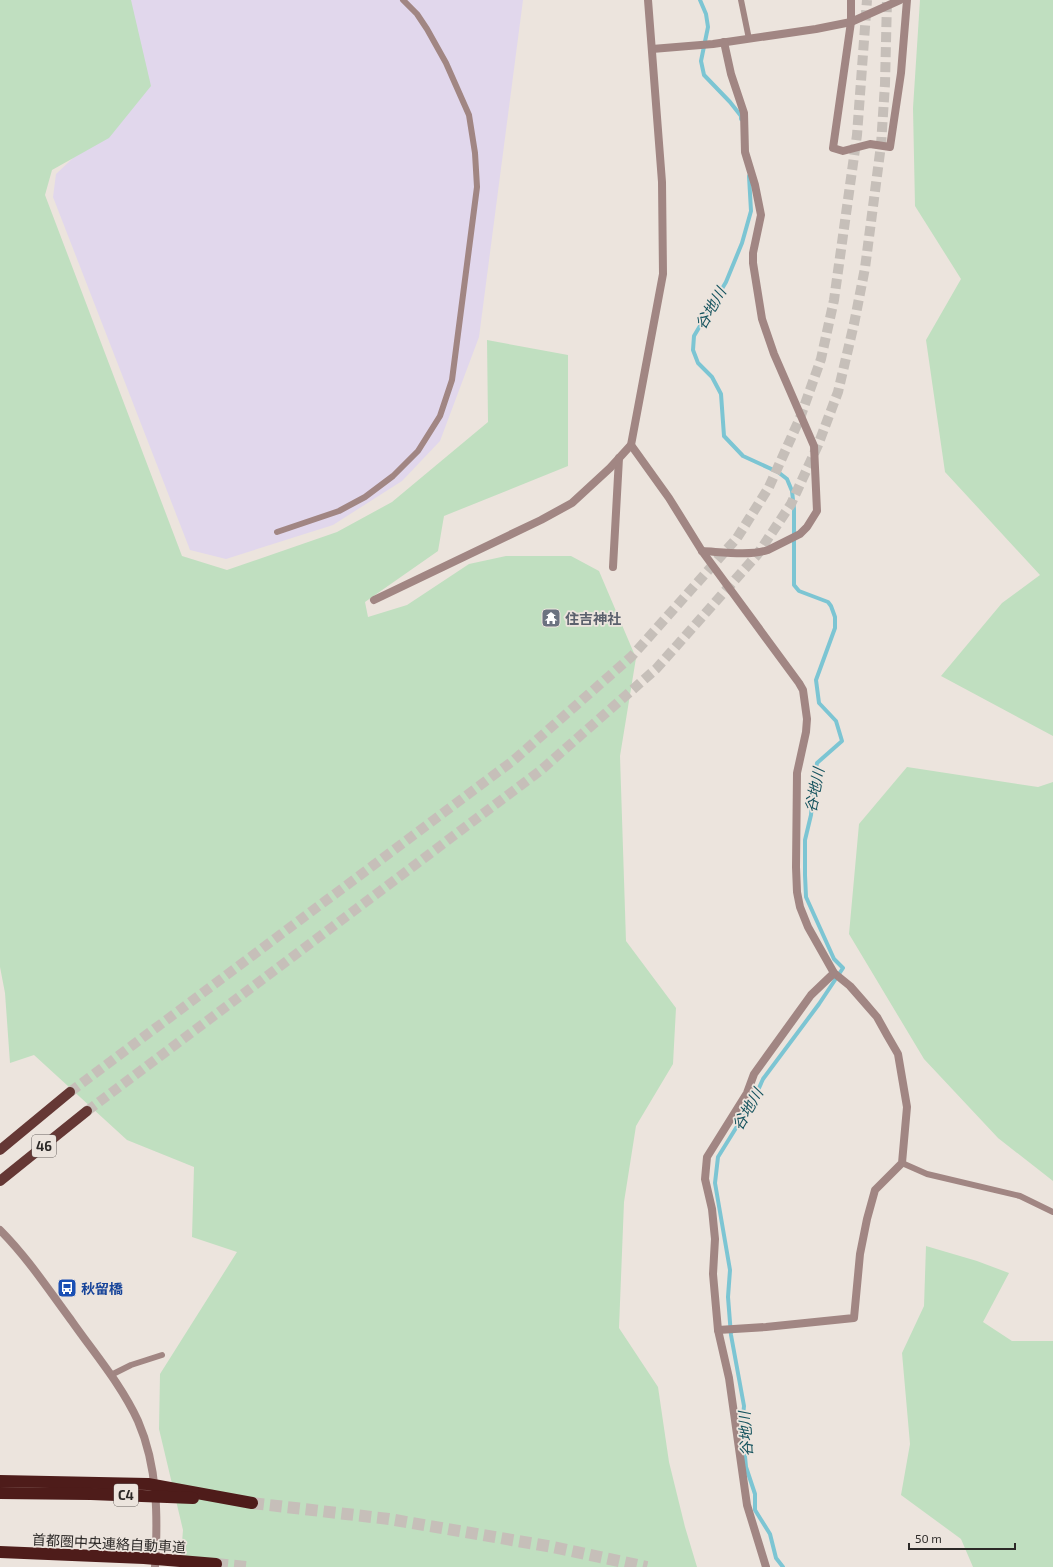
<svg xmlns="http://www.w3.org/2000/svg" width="1053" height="1567" font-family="'Exo 2','Noto Sans JP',sans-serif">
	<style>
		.industrial { fill: #e1d7ec }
		.green { fill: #c0dfc0 }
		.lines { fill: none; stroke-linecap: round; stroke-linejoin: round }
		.stream { stroke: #7cc5d3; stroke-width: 4 }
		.primary-tunnel { stroke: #c6bfb9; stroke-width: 10; stroke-dasharray: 10 5; stroke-linecap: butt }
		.motorway-tunnel { stroke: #c6bfb9; stroke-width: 12; stroke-dasharray: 12 6; stroke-linecap: butt }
		.service { stroke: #a18683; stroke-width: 6 }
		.minor { stroke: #a18683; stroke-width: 8 }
		.tertiary { stroke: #a18683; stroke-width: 8 }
		.primary { stroke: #653835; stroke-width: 10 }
		.motorway { stroke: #4e1c1a; stroke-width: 12 }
		.labels { text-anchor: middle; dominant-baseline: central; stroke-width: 3.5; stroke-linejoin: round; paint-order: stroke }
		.shield { fill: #ece4dd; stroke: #66615e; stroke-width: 1 }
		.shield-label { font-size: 13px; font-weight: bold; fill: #2c2927 }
		.worship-label { font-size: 14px; font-weight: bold; fill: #5b616d; stroke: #ece4dd; text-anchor: start }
		.transit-label { font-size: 14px; font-weight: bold; fill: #164399; stroke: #ece4dd; text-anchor: start }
		.street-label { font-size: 14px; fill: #2c2927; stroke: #ece4dd }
		.water-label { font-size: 15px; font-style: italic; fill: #15535e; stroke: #ece4dd }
	</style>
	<rect width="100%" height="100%" fill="#ece4dd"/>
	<path class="industrial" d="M 127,0 L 523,0 L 479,337 L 440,441 L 402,481 L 333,525 L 226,559 L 190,550 L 53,197 L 56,174 L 73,158 Z"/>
	<g class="green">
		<path d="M 0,0 L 131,0 L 151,86 L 109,138 L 52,170 L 45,195 L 182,556 L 227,570 L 337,532 L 392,502 L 488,422 L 487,340 L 568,355 L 568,466 L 444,516 L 438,551 L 365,602 L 368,617 L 407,605 L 469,564 L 506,556 L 571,556 L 599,571 L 636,658 L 620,756 L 626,941 L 676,1008 L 673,1064 L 636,1126 L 624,1202 L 619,1328 L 658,1387 L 669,1462 L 685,1527 L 697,1567 L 180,1567 L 183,1530 L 159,1429 L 160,1374 L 237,1252 L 192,1237 L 194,1167 L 127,1140 L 34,1055 L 10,1063 L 5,993 L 0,967 Z"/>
		<path d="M 920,0 L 1053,0 L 1053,736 L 941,676 L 1002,603 L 1040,575 L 945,472 L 926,340 L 961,279 L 915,206 L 913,108 Z"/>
		<path d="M 907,767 L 1038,787 L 1053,782 L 1053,1181 L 998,1138 L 924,1059 L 849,934 L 859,824 Z"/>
		<path d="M 926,1246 L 977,1261 L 1009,1273 L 983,1322 L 1012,1341 L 1053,1341 L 1053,1567 L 973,1567 L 961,1539 L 901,1495 L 910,1444 L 902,1353 L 924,1306 Z"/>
	</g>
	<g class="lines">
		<g class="stream">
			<path d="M 700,0 L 706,14 L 708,27 L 701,61 L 704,75 L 730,102 L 741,116 L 741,119"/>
			<path d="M 749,176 L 751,211 L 742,243 L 726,282 L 694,336 L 693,350 L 698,363 L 712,377 L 721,394 L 724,436 L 743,456 L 778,472 L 787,479 L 792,491 L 794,509 L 794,585 L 799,591 L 828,602 L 831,606 L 835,617 L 835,628 L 816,680 L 819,703 L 836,721 L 842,741 L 817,763 L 814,782 L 811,815 L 805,840 L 805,875 L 806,897 L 834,959 L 843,968 L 819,1004 L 763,1079 L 754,1099 L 718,1157 L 715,1183 L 730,1270 L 728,1297 L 731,1335 L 744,1406 L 742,1426 L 746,1467 L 755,1494 L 755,1510 L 770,1534 L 776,1558 L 783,1567"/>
		</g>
		<g class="primary-tunnel">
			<path d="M 70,1092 L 514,760 L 632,656 L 737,538 L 769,487 L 800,418 L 821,359 L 834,300 L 857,135 L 867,0"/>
			<path d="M 87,1111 L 540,771 L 656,669 L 757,555 L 791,504 L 818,445 L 838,392 L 854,324 L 865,268 L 881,145 L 885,84 L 887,0"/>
		</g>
		<g class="motorway-tunnel">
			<path d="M 252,1503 L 389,1519 L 553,1547 L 647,1567"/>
			<path d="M 216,1564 L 246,1567"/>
		</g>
		<g class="service">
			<path d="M 741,0 L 749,39"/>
			<path d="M 277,532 L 339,511 L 365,497 L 393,476 L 418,451 L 440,416 L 452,380 L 477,187 L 475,153 L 469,115 L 446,63 L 427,29 L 417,14 L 403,0"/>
			<path d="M 902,1163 L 927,1174 L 1020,1196 L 1053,1212"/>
			<path d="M 111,1375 L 131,1365 L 162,1355"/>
		</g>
		<g class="minor">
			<path d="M 851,0 L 851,22 L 833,148 L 843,151 L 870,144 L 890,147 L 901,73 L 907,0"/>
			<path d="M 652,49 L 713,44 L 816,29 L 851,22 L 900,0"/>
			<path d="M 631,445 L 669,498 L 702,551 L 799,683 L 803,690 L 807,719 L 806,732 L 797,773 L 796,867 L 797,892 L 800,907 L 808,927 L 834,973 L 850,986 L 864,1002 L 877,1017 L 887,1035 L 898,1054 L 907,1107 L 902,1163 L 875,1190 L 867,1219 L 860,1254 L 854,1318 L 766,1327 L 718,1330"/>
			<path d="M 702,551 C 722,552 749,556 768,550 L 800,534 L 807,527 L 817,511 L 814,446 L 774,354 L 762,319 L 753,263 L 753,253 L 761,215 L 755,185 L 745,152 L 744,113 L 731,74 L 724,42"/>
			<path d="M 613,567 L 619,458"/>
			<path d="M 374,600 L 541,520 L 572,503 L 610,468 L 631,445 L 663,274 L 662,182 L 648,0"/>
			<path d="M 766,1567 L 747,1505 L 729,1378 L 718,1330 L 713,1274 L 715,1239 L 712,1209 L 705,1179 L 707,1157 L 747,1093 L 754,1074 L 811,995 L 834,973"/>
		</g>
		<path class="tertiary" d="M 0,1230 C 27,1257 48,1289 71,1320 C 94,1353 121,1384 138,1421 C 158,1467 158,1518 155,1567"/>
		<g class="primary">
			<path d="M 0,1150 L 70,1092"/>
			<path d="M 0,1181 L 87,1111"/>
		</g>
		<g class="motorway">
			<path d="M 0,1481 L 148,1484 L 252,1503"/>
			<path d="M 0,1493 L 91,1494 L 193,1498"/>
			<path d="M 0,1552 L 144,1558 L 216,1564"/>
		</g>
	</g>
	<defs>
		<g id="temple-square" transform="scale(1)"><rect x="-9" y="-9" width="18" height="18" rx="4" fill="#6b7280" stroke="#ece4dd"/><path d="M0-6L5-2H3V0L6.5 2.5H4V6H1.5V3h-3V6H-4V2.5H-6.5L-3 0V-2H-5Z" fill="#fff"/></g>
		<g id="bus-square" transform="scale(1)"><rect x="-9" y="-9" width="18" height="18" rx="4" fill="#1a4fb4" stroke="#ece4dd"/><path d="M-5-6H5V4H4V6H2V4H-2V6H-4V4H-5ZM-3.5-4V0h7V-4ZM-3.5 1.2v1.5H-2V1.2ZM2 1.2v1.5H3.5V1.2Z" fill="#fff"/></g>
	</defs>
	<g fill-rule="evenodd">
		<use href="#temple-square" x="551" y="618"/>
		<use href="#bus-square" x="67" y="1288"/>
	</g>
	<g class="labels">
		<g class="shield">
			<rect x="32" y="1135" width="24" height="22" rx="3"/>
			<rect x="114" y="1484" width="24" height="22" rx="3"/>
		</g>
		<g class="shield-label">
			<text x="44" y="1146">46</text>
			<text x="126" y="1495">C4</text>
		</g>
		<g class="worship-label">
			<text x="565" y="618">住吉神社</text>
		</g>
		<g class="transit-label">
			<text x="81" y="1288">秋留橋</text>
		</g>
		<g class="street-label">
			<text transform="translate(109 1543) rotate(3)">首都圏中央連絡自動車道</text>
		</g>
		<g class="water-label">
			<text transform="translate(710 308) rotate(-60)">谷地川</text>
			<text transform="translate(814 790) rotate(-79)">谷地川</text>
			<text transform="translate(747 1109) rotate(-60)">谷地川</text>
			<text transform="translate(745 1434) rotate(-93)">谷地川</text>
		</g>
	</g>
	<path d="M909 1543v6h106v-6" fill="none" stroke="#2c2927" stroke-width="2"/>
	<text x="915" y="1543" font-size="12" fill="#2c2927" stroke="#ece4dd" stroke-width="3" paint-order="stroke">50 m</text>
</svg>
